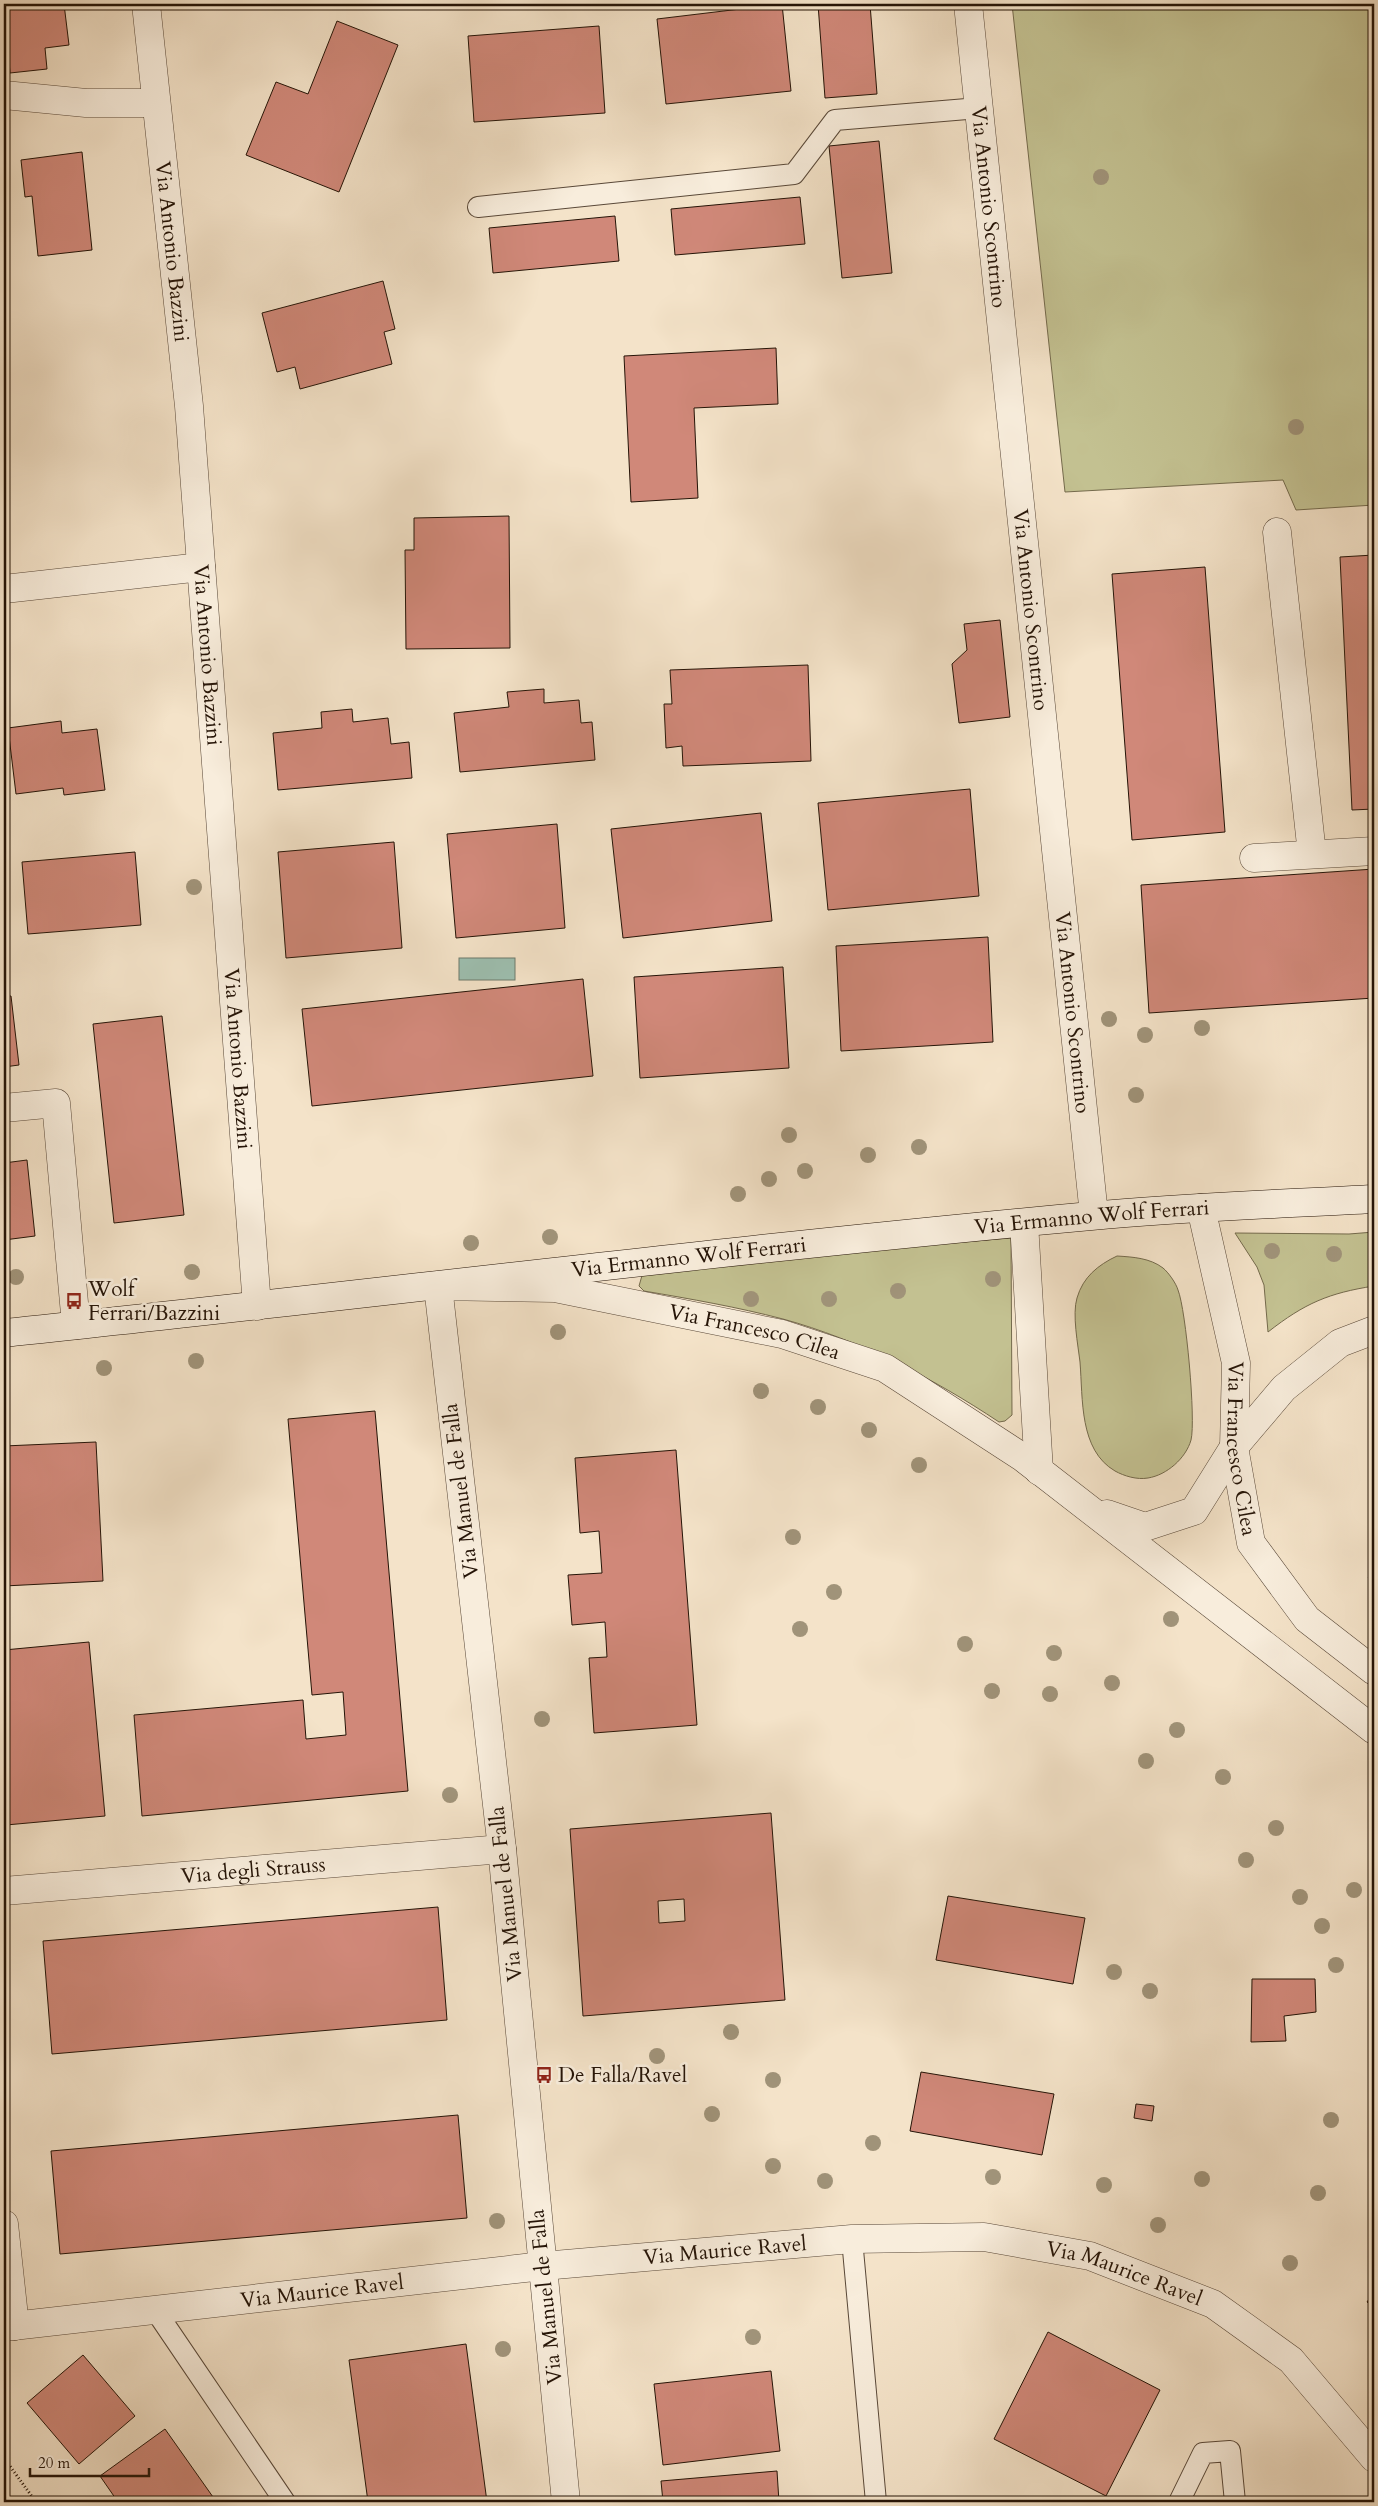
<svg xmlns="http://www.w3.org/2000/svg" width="1378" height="2506" font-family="Cardo,serif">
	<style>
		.green { fill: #c3c191; stroke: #746a4c }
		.water { fill: #9dbfb0; stroke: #6d7b6c }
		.building { fill: #d08879; stroke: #251407; fill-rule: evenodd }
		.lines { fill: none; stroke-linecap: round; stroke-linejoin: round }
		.lane-casing { stroke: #594838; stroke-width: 22 }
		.street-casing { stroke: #594838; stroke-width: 29 }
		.secondary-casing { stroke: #251407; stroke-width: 29 }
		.path { stroke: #251407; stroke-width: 3; stroke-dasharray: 1 2.5; stroke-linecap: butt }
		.lane { stroke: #f8eddc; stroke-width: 20 }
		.street { stroke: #f8eddc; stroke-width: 28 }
		.secondary { stroke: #f8eddc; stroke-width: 28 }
		.tree { fill: #a09379 }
		.labels { text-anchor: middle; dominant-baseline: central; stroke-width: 5; stroke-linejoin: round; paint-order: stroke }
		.street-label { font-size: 21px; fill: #251407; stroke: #f8eddc }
		.poi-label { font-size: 21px; fill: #251407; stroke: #f8eddc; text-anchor: start }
	</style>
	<rect width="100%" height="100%" fill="#f4e3c9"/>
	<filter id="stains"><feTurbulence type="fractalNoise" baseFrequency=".004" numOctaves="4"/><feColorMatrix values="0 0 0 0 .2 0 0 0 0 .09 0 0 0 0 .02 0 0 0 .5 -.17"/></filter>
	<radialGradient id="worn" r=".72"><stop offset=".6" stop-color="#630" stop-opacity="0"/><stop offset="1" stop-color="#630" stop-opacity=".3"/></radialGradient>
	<g class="green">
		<path d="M 1012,4 L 1374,4 L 1374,505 L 1296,510 L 1283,480 L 1065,492 Z"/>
		<path d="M 1374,1232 L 1374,1286 C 1329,1293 1305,1303 1268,1332 L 1264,1285 L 1257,1267 L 1235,1233 L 1349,1234 Z"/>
		<path d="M 1011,1238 L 1012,1415 L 1005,1421 L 999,1422 C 933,1378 859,1340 783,1319 C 737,1307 691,1299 644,1291 L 639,1286 L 643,1272 L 766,1258 Z"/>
		<path d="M 1117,1256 C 1133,1257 1150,1258 1163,1268 C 1168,1272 1176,1283 1178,1290 C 1186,1310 1196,1420 1191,1440 C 1186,1458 1167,1475 1148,1478 C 1137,1480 1124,1476 1115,1471 C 1079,1450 1083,1399 1080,1362 C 1078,1345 1072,1314 1077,1298 C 1083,1277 1098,1265 1117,1256 Z"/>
	</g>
	<rect class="water" x="459" y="958" width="56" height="22"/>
	<g class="building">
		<path d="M 4,4 L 64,4 L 69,45 L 45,48 L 47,69 L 10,73 Z"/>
		<path d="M 782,4 L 791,91 L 666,104 L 657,19 Z"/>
		<path d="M 818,4 L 870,4 L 877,94 L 825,98 Z"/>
		<path d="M 337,21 L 398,45 L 339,192 L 246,155 L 276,82 L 308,94 Z"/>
		<path d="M 599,26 L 605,113 L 474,122 L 468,36 Z"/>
		<path d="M 879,141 L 892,273 L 842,278 L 829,146 Z"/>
		<path d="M 82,152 L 92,250 L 38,256 L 32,196 L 25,197 L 21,160 Z"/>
		<path d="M 800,197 L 805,244 L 675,255 L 671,209 Z"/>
		<path d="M 615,216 L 619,261 L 493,273 L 489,228 Z"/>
		<path d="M 383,281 L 395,329 L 384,332 L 392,364 L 300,389 L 295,367 L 277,372 L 262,313 Z"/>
		<path d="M 776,348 L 778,404 L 694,408 L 698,498 L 631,502 L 624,356 Z"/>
		<path d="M 509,516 L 510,648 L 406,649 L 405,550 L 414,550 L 414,518 Z"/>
		<path d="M 1374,555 L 1374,809 L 1352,810 L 1340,557 Z"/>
		<path d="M 1205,567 L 1225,832 L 1132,840 L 1112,574 Z"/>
		<path d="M 1000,620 L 1010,717 L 959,723 L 952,664 L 967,650 L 964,624 Z"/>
		<path d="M 808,665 L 811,761 L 683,766 L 682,746 L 666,748 L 664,704 L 672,704 L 670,670 Z"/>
		<path d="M 544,689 L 544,703 L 579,700 L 581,723 L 592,722 L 595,760 L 460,772 L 454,713 L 509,707 L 507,692 Z"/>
		<path d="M 352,709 L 353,722 L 388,718 L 391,744 L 409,742 L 412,778 L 278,790 L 273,733 L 322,728 L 321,712 Z"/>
		<path d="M 61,721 L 62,733 L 97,729 L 105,790 L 64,795 L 63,788 L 16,794 L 8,728 Z"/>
		<path d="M 970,789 L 979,896 L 828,910 L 818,803 Z"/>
		<path d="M 761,813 L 772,921 L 623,938 L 611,829 Z"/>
		<path d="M 557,824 L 565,928 L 456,938 L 447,834 Z"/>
		<path d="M 394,842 L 402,948 L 286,958 L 278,852 Z"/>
		<path d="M 135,852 L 141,925 L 28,934 L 22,862 Z"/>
		<path d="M 1374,869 L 1374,998 L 1149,1013 L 1141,885 Z"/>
		<path d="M 988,937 L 993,1042 L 841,1051 L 836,946 Z"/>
		<path d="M 783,967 L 789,1068 L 640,1078 L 634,977 Z"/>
		<path d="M 583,979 L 593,1076 L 312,1106 L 302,1009 Z"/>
		<path d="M 4,996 L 11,996 L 19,1065 L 4,1067 Z"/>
		<path d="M 162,1016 L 184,1215 L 114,1223 L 93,1024 Z"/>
		<path d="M 27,1160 L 35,1236 L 4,1240 L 4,1163 Z"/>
		<path d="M 375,1411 L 408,1791 L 142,1816 L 134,1715 L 303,1700 L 306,1739 L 346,1735 L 343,1692 L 312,1695 L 288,1419 Z"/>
		<path d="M 96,1442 L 103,1581 L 4,1586 L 4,1446 Z"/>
		<path d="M 676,1450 L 697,1725 L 594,1733 L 589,1658 L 607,1657 L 605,1622 L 572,1625 L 568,1575 L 602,1573 L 599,1531 L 580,1533 L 575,1458 Z"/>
		<path d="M 1374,1571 L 1374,1583 L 1368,1578 Z"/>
		<path d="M 89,1642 L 105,1816 L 6,1825 L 4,1801 L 4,1650 Z"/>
		<path d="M 771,1813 L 785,2000 L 583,2016 L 570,1829 ZM 684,1899 L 685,1921 L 659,1923 L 658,1901 Z"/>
		<path d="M 948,1896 L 1085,1918 L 1073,1984 L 936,1960 Z"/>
		<path d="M 438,1907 L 447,2020 L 52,2054 L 43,1941 Z"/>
		<path d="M 1252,1979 L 1315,1979 L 1316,2012 L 1284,2016 L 1286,2041 L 1251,2042 Z"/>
		<path d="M 921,2072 L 1054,2094 L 1042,2155 L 910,2131 Z"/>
		<path d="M 1136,2104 L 1154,2106 L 1152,2121 L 1134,2118 Z"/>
		<path d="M 458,2115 L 467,2218 L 60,2254 L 51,2151 Z"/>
		<path d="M 1374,2292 L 1374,2307 L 1367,2302 Z"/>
		<path d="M 1048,2332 L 1160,2390 L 1106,2496 L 994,2439 Z"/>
		<path d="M 466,2344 L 487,2502 L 368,2502 L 349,2360 Z"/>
		<path d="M 83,2355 L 135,2416 L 79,2464 L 27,2403 Z"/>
		<path d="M 771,2371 L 780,2451 L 663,2465 L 654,2384 Z"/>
		<path d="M 165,2429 L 213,2497 L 206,2502 L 118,2502 L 100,2476 Z"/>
		<path d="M 777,2471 L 779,2502 L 663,2502 L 661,2481 Z"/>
	</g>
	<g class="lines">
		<g class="lane-casing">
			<g id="lane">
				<path d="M 478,207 L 794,174 L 835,120 L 979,108"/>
				<path d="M 852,2239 L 876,2502"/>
				<path d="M 155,2310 L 285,2502"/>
				<path d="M 1179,2502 L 1203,2453 L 1230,2451 L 1235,2502"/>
			</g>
		</g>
		<g class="street-casing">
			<g id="street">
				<path id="s1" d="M 146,4 L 189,406 L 257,1306"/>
				<path id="s2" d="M 968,4 L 1094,1215"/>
				<path d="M 4,95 L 86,103 L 156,103"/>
				<path d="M 1277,532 L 1312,854"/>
				<path d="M 4,589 L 201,567"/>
				<path d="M 1254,858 L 1374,851"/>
				<path d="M 4,1108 L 56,1103 L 76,1325"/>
				<path id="s3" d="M 1201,1208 L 1236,1363 L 1234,1447 L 1251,1543 L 1307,1619 L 1374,1671"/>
				<path d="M 1024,1223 L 1039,1471"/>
				<path d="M 1107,1514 L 1145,1527 L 1194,1511 L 1234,1447 L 1284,1388 L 1340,1343 L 1374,1330"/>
				<path id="s4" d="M 4,1891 L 502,1849"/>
				<path d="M 4,2224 L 15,2326"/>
				<path id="s5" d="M 4,2327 L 543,2266 L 852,2239 L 984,2237 L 1090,2256 L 1213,2304 L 1291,2360 L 1374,2458"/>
				<path id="s6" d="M 566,2502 L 502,1849 L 438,1286 L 555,1288 L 782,1334 L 885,1368 L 1022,1457 L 1374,1730"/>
			</g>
		</g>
		<g class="secondary-casing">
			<g id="secondary">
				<path id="s7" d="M 4,1333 C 366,1295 728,1249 1091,1216 C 1185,1207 1280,1204 1374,1199"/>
			</g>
		</g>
		<path class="path" d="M 4,2458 L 36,2502"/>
		<use href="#lane" class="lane"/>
		<use href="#street" class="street"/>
		<use href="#secondary" class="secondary"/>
	</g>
	<g class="tree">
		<circle cx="1101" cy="177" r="8"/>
		<circle cx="1296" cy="427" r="8"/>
		<circle cx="194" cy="887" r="8"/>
		<circle cx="1109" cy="1019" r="8"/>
		<circle cx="1202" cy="1028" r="8"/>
		<circle cx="1145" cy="1035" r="8"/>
		<circle cx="1136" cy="1095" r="8"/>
		<circle cx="789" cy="1135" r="8"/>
		<circle cx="919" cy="1147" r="8"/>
		<circle cx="868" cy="1155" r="8"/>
		<circle cx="805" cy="1171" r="8"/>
		<circle cx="769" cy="1179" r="8"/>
		<circle cx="738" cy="1194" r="8"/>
		<circle cx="550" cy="1237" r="8"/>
		<circle cx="471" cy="1243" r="8"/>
		<circle cx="1272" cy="1251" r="8"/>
		<circle cx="1334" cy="1254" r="8"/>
		<circle cx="192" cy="1272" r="8"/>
		<circle cx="16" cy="1277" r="8"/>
		<circle cx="993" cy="1279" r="8"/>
		<circle cx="898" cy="1291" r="8"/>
		<circle cx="751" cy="1299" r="8"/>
		<circle cx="829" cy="1299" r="8"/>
		<circle cx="558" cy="1332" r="8"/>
		<circle cx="196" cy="1361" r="8"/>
		<circle cx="104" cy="1368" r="8"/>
		<circle cx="761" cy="1391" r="8"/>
		<circle cx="818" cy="1407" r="8"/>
		<circle cx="869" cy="1430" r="8"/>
		<circle cx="919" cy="1465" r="8"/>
		<circle cx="793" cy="1537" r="8"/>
		<circle cx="834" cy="1592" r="8"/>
		<circle cx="1171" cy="1619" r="8"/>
		<circle cx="800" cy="1629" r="8"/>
		<circle cx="965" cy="1644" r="8"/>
		<circle cx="1054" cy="1653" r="8"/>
		<circle cx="1112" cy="1683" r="8"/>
		<circle cx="992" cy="1691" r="8"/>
		<circle cx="1050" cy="1694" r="8"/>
		<circle cx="542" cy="1719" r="8"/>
		<circle cx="1177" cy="1730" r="8"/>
		<circle cx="1146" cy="1761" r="8"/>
		<circle cx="1223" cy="1777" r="8"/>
		<circle cx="450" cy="1795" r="8"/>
		<circle cx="1276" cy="1828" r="8"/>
		<circle cx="1246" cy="1860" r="8"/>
		<circle cx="1354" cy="1890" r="8"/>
		<circle cx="1300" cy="1897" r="8"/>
		<circle cx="1322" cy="1926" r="8"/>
		<circle cx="1336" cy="1965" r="8"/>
		<circle cx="1114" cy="1972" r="8"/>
		<circle cx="1150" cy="1991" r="8"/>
		<circle cx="731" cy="2032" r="8"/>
		<circle cx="657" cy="2056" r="8"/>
		<circle cx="773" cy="2080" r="8"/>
		<circle cx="712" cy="2114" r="8"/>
		<circle cx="1331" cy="2120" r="8"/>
		<circle cx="873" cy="2143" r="8"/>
		<circle cx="773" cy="2166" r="8"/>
		<circle cx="993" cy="2177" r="8"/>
		<circle cx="1202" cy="2179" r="8"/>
		<circle cx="825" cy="2181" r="8"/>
		<circle cx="1104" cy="2185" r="8"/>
		<circle cx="1318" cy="2193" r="8"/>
		<circle cx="497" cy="2221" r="8"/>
		<circle cx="1158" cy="2225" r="8"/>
		<circle cx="1290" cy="2263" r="8"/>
		<circle cx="753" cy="2337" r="8"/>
		<circle cx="503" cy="2349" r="8"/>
	</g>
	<defs>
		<g id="bus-bare" transform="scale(1.35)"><path d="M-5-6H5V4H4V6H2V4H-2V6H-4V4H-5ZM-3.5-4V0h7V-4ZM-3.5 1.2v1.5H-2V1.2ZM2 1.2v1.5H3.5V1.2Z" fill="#8f2418" stroke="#f8eddc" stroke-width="2.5" paint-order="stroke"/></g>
	</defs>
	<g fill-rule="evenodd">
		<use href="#bus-bare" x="74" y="1301"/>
		<use href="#bus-bare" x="544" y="2075"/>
	</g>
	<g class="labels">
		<g class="street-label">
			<text stroke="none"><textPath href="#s2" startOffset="204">Via Antonio Scontrino</textPath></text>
			<text stroke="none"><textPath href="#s1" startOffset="249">Via Antonio Bazzini</textPath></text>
			<text stroke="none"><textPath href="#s2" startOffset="609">Via Antonio Scontrino</textPath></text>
			<text stroke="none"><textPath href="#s1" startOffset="654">Via Antonio Bazzini</textPath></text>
			<text stroke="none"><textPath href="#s2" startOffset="1014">Via Antonio Scontrino</textPath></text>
			<text stroke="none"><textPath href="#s1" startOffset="1059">Via Antonio Bazzini</textPath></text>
			<text stroke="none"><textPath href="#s7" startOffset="1094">Via Ermanno Wolf Ferrari</textPath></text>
			<text stroke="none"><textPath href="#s7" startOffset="689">Via Ermanno Wolf Ferrari</textPath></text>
			<text stroke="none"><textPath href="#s6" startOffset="1544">Via Francesco Cilea</textPath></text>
			<text stroke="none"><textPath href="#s3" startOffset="245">Via Francesco Cilea</textPath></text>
			<text transform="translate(461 1491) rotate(-97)">Via Manuel de Falla</text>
			<text stroke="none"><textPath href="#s4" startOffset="250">Via degli Strauss</textPath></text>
			<text transform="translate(506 1894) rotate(-96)">Via Manuel de Falla</text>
			<text stroke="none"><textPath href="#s5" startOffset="725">Via Maurice Ravel</textPath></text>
			<text stroke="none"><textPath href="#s5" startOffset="1130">Via Maurice Ravel</textPath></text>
			<text stroke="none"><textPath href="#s5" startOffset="320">Via Maurice Ravel</textPath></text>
			<text transform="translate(546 2297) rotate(-96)">Via Manuel de Falla</text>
		</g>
		<g class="poi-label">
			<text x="88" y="1289">Wolf<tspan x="88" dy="24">Ferrari/Bazzini</tspan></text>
			<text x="558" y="2075">De Falla/Ravel</text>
		</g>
	</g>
	<rect width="1378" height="2506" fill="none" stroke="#f4e3c9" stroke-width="20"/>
	<rect x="5" y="5" width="1368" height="2496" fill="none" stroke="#251407" stroke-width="2.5"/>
	<rect x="10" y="10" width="1358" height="2486" fill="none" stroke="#251407"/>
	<path d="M30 2468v8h119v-8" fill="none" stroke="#251407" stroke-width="2.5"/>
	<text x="38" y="2468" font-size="15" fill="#251407" stroke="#f8eddc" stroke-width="4" paint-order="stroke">20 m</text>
	<rect width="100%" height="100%" filter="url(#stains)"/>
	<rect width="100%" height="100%" fill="url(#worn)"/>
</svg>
